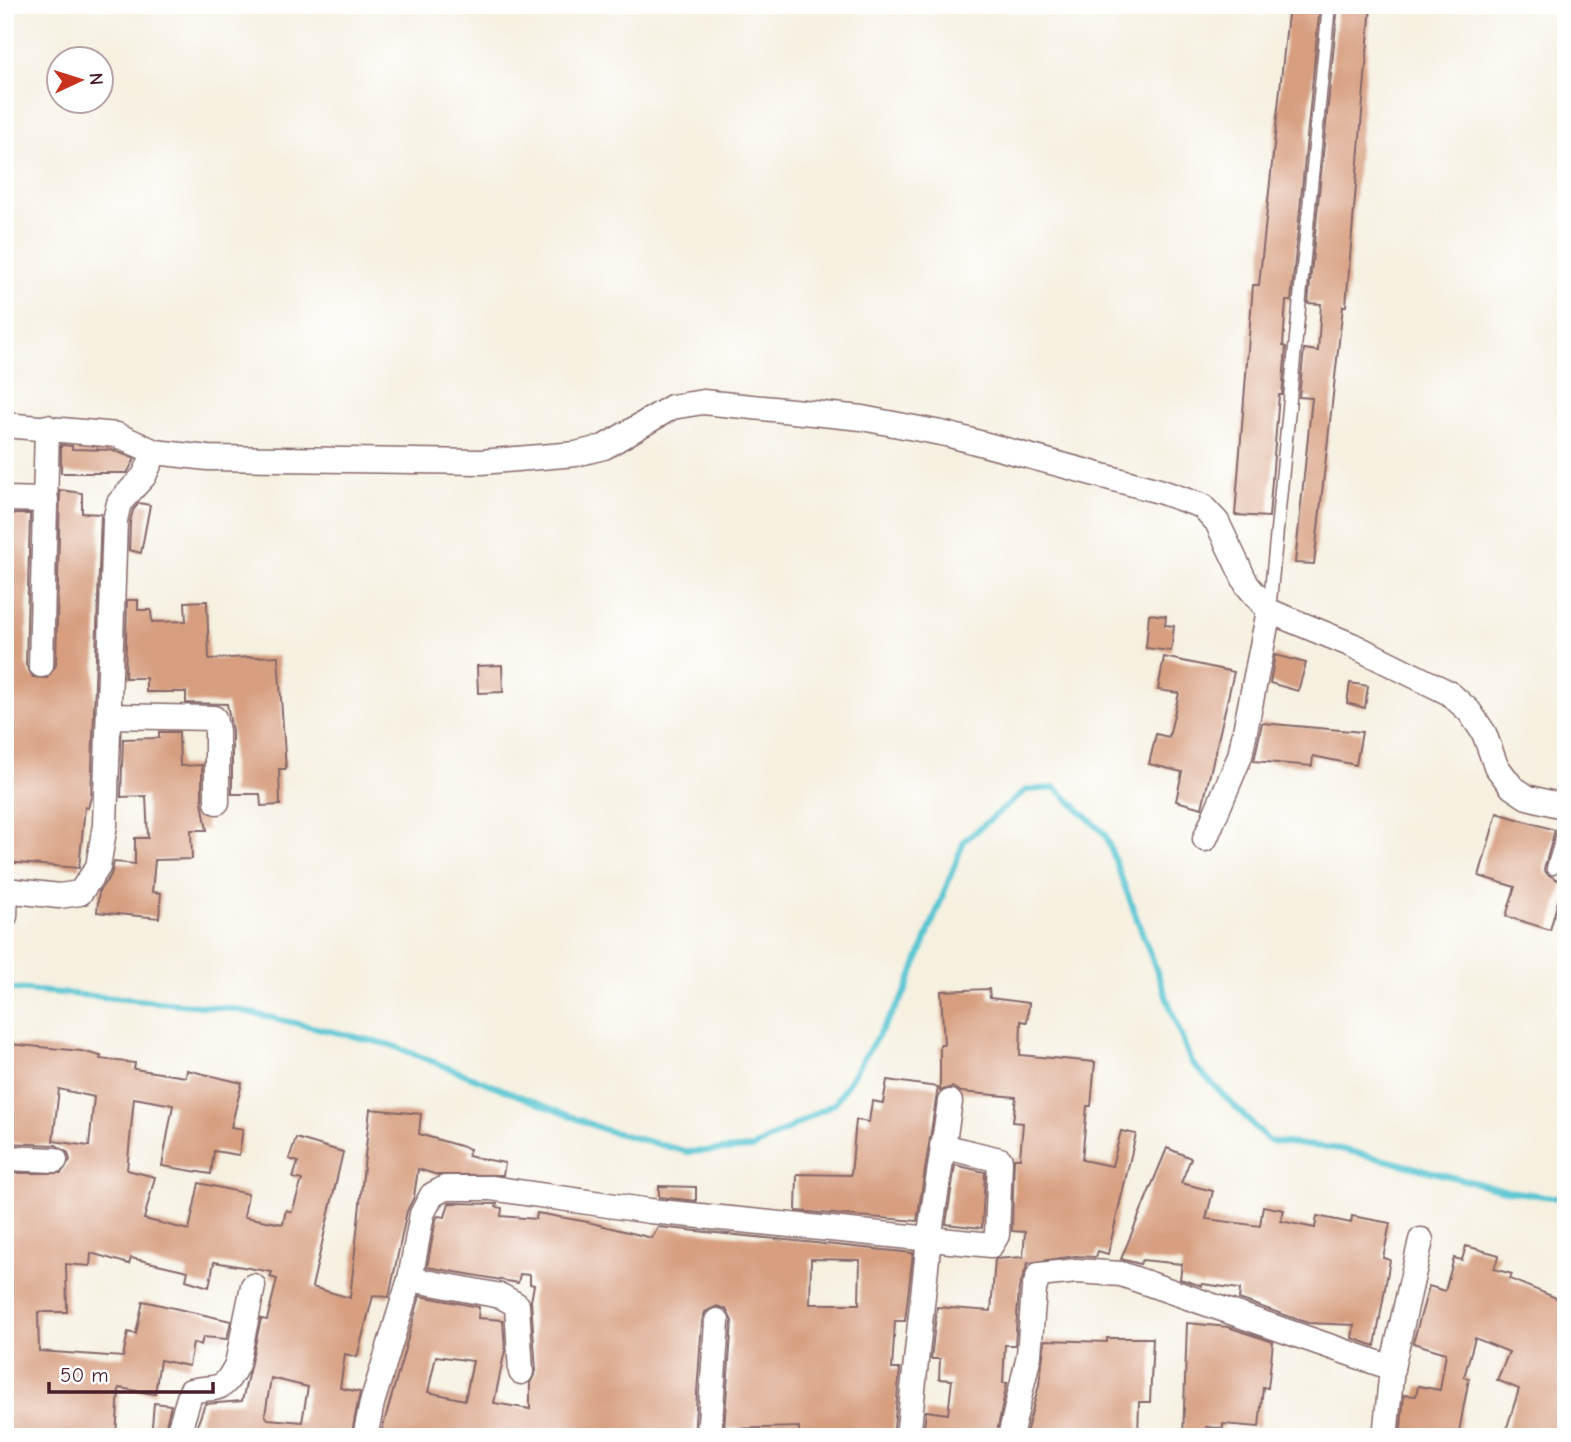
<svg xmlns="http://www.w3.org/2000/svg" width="1571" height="1442" font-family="'Comic Neue',sans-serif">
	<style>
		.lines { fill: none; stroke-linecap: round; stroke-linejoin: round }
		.stream { stroke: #59c5d2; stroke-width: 6 }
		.building { fill: #d79f80; fill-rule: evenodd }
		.service-casing { stroke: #86686a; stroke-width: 15 }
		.minor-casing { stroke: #86686a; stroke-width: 27 }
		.service { stroke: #fff; stroke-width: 12 }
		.minor { stroke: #fff; stroke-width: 24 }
	</style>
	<rect width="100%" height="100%" fill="#fff"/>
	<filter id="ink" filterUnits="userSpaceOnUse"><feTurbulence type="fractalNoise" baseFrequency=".0143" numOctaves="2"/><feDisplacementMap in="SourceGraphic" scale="14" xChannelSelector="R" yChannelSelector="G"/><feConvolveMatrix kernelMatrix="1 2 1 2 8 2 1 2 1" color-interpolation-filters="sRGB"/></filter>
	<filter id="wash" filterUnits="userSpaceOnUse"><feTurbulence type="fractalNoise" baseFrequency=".00686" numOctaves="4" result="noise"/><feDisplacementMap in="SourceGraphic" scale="28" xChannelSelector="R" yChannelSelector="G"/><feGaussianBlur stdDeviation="1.57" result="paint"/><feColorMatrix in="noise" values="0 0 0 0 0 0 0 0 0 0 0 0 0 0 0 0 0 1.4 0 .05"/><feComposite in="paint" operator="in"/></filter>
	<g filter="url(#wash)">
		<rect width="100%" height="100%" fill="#f5f0e0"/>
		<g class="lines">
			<path class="stream" d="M 5,988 L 234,1009 L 391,1045 L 605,1130 L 688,1152 L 753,1148 L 835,1103 L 905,993 L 964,841 L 1026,790 L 1056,788 L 1105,834 L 1191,1062 L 1269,1141 L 1341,1149 L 1508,1191 L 1566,1199"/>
		</g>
		<g id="blocks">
			<g class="building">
				<path d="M 1289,5 L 1320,5 L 1291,301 L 1286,301 L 1283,346 L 1286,347 L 1282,395 L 1279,395 L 1269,517 L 1235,515 L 1253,285 L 1259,285 Z"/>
				<path d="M 1338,5 L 1371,5 L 1346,306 L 1343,306 L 1314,564 L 1295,563 L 1312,398 L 1299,397 L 1304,349 L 1318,351 L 1321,304 L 1308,303 Z"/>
				<path d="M 61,445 L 72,446 L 72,449 L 113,450 L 135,459 L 127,473 L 61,473 Z"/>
				<path d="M 60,490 L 82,493 L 82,513 L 101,514 L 91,797 L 88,808 L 85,807 L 79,868 L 5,862 L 5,539 L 10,539 L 12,514 L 30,514 L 26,665 L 33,677 L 47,678 L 56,665 Z"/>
				<path d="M 139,503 L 150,505 L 141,553 L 129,550 L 130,522 L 133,510 Z"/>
				<path d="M 127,600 L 138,600 L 138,610 L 151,610 L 152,622 L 186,621 L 185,602 L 207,601 L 209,659 L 278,656 L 286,769 L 279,769 L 280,805 L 261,806 L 260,794 L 232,794 L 232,731 L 227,704 L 186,703 L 186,692 L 146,692 L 146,678 L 125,678 Z"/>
				<path d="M 1149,614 L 1166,616 L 1165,625 L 1174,626 L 1171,651 L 1146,648 Z"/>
				<path d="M 1275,655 L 1306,663 L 1298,691 L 1270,683 Z"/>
				<path d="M 1164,657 L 1234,672 L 1202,808 L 1176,801 L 1182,772 L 1149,764 L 1156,734 L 1169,737 L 1179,693 L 1158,690 Z"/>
				<path d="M 502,665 L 503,692 L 478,693 L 477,666 Z"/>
				<path d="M 1350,683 L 1368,686 L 1365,708 L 1347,703 Z"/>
				<path d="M 1262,723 L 1362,732 L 1356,765 L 1313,756 L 1312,766 L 1254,761 Z"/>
				<path d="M 159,732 L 179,732 L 180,766 L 202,765 L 202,802 L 207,830 L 191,830 L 192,859 L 155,860 L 152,892 L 161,893 L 159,918 L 97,912 L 99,891 L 111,875 L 114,862 L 135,864 L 135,838 L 148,838 L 146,796 L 121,797 L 123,739 L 159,738 Z"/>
				<path d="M 1497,813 L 1555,830 L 1544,869 L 1547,874 L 1563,883 L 1550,930 L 1506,916 L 1515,887 L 1479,876 Z"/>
				<path d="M 989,989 L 990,998 L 1029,1003 L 1027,1022 L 1021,1021 L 1020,1055 L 1095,1062 L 1091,1106 L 1087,1106 L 1082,1160 L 1112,1166 L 1121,1131 L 1136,1134 L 1108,1254 L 1098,1251 L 1096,1257 L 1075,1256 L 1028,1263 L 1019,1288 L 1015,1345 L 1005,1345 L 1003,1383 L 1007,1383 L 996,1437 L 923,1437 L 926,1411 L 948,1414 L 952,1380 L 939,1379 L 940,1359 L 931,1359 L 937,1307 L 991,1311 L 995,1259 L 1023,1257 L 1025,1232 L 1012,1231 L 1014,1158 L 1020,1158 L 1023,1123 L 1013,1122 L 1016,1097 L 961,1092 L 952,1087 L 940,1091 L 940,1045 L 944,1045 L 941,991 Z"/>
				<path d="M 9,1044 L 81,1051 L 101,1056 L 100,1059 L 135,1063 L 134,1069 L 186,1077 L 187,1070 L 242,1083 L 231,1127 L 243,1129 L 239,1155 L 214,1151 L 211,1174 L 162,1166 L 173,1105 L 134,1098 L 127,1170 L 155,1177 L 144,1219 L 189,1230 L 199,1183 L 248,1194 L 244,1217 L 283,1224 L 286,1210 L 292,1212 L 302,1180 L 293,1178 L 298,1162 L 289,1159 L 296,1138 L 343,1152 L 312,1287 L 350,1298 L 370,1109 L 421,1114 L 419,1134 L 470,1149 L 468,1156 L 505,1163 L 503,1175 L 438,1175 L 418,1169 L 414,1197 L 407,1211 L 389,1297 L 373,1296 L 357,1357 L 345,1354 L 340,1388 L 360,1392 L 351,1437 L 193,1437 L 205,1404 L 242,1401 L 261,1319 L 267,1320 L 277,1279 L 270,1277 L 272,1272 L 214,1262 L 209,1287 L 186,1280 L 188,1271 L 131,1258 L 129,1264 L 91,1253 L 90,1266 L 66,1264 L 67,1312 L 38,1312 L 39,1351 L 123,1357 L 128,1332 L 136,1334 L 143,1301 L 231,1321 L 227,1339 L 203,1337 L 201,1345 L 193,1343 L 189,1366 L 160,1360 L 155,1394 L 119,1388 L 116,1437 L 5,1437 L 5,1190 L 12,1189 L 12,1173 L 61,1173 L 70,1160 L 68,1153 L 56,1145 L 5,1143 ZM 59,1089 L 94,1097 L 89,1146 L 53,1141 ZM 271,1378 L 308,1387 L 302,1422 L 268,1419 L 265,1415 Z"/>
				<path d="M 887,1080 L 938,1087 L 917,1221 L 796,1211 L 797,1174 L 851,1175 L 856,1120 L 869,1122 L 872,1101 L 883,1103 Z"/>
				<path d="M 1167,1148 L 1191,1158 L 1181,1183 L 1213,1191 L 1206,1219 L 1260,1226 L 1263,1206 L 1284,1210 L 1281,1221 L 1315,1228 L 1317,1216 L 1351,1223 L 1352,1216 L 1390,1223 L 1383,1258 L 1390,1260 L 1375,1346 L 1352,1338 L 1354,1325 L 1308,1323 L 1239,1299 L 1240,1289 L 1202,1284 L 1202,1286 L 1180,1279 L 1182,1264 L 1142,1260 L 1140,1264 L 1121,1259 Z"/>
				<path d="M 955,1165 L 985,1172 L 982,1228 L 946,1224 Z"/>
				<path d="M 659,1186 L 696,1187 L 696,1201 L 659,1197 Z"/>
				<path d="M 449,1203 L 497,1204 L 496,1207 L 502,1208 L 501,1216 L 536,1219 L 537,1213 L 588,1222 L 652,1238 L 658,1227 L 913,1253 L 905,1321 L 895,1321 L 892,1369 L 900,1369 L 893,1437 L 799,1437 L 799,1427 L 724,1429 L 732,1321 L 726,1309 L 717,1306 L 705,1312 L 702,1320 L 694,1437 L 468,1437 L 449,1433 L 449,1437 L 380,1437 L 420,1296 L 479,1307 L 478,1318 L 503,1320 L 505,1350 L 494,1403 L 530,1409 L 530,1383 L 536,1371 L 531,1301 L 534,1285 L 530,1284 L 530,1275 L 520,1274 L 518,1283 L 427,1267 L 436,1219 L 438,1216 L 445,1217 ZM 811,1259 L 860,1260 L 859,1304 L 810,1304 ZM 436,1356 L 473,1361 L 465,1400 L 428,1392 Z"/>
				<path d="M 1466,1246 L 1499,1255 L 1494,1269 L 1512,1274 L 1510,1279 L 1566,1302 L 1566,1437 L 1504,1437 L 1519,1389 L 1497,1380 L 1509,1352 L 1475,1338 L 1464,1377 L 1469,1378 L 1458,1437 L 1400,1437 L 1404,1395 L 1416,1396 L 1418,1386 L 1440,1390 L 1446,1353 L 1413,1343 L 1429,1286 L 1445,1291 L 1454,1258 L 1462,1260 Z"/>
				<path d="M 1187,1323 L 1228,1327 L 1273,1342 L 1268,1388 L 1263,1387 L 1259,1427 L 1223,1424 L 1223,1428 L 1206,1427 L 1205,1437 L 1183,1437 Z"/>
				<path d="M 1107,1338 L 1153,1338 L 1150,1402 L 1139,1402 L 1138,1437 L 1025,1437 L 1039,1385 L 1045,1340 L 1107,1342 Z"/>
				<path d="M 154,1403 L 171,1405 L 163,1437 L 151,1437 Z"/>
			</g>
		</g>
	</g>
	<g filter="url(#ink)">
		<use href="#blocks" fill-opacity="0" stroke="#86686a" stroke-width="2"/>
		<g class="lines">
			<g class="service-casing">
				<g id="service">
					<path d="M 1269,611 L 1329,5"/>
					<path d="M 1553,868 L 1566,824"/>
				</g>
			</g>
			<g class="minor-casing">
				<g id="minor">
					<path d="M 5,425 L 117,435 L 155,452 L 208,458 L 481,462 L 576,454 L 604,447 L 672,407 L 703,402 L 862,418 L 946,434 L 1159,491 L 1202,506 L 1217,522 L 1247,585 L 1269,611 L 1352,645 L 1449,693 L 1469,711 L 1484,733 L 1496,766 L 1512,787 L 1527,797 L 1566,807"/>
					<path d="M 5,499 L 46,500"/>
					<path d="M 41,665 L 47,427"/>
					<path d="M 110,716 L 214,718 L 217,731 L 217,802"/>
					<path d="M 1205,839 L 1240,756 L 1269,611"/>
					<path d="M 5,916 L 6,890 L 59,896 L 80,893 L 98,867 L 105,825 L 115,520 L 119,503 L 144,476 L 155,452"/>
					<path d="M 5,1158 L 55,1160"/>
					<path d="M 410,1279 L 501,1296 L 517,1305 L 521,1372"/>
					<path d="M 177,1437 L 191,1391 C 217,1385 222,1395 237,1364 L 253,1286"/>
					<path d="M 365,1437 L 372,1403 L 410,1279 L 422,1214 L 432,1195 L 445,1188 L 491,1188 L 650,1211 L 991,1245 L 997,1235 L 1000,1160 L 942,1146"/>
					<path d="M 709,1437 L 717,1321"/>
					<path d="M 908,1437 L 929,1239 L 950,1102"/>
					<path d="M 1010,1437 L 1029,1355 L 1034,1289 L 1039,1275 L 1077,1271 L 1121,1274 L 1392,1368"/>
					<path d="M 1385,1437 L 1392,1368 L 1421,1240"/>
				</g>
			</g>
			<use href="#service" class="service"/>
			<use href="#minor" class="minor"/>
		</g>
	</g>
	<rect width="1571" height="1442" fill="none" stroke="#fff" stroke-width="28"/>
	<g transform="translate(80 80) rotate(86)"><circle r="33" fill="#ffffff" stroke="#b7a5aa" stroke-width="2"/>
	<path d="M0-5L12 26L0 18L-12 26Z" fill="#c8321e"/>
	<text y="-10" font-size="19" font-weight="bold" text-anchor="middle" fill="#4a1f2b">N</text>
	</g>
	<path d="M49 1382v10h164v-10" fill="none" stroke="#4a1f2b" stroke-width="3.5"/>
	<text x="60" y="1382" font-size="21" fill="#4a1f2b" stroke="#ffffff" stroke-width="5" paint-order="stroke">50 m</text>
</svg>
